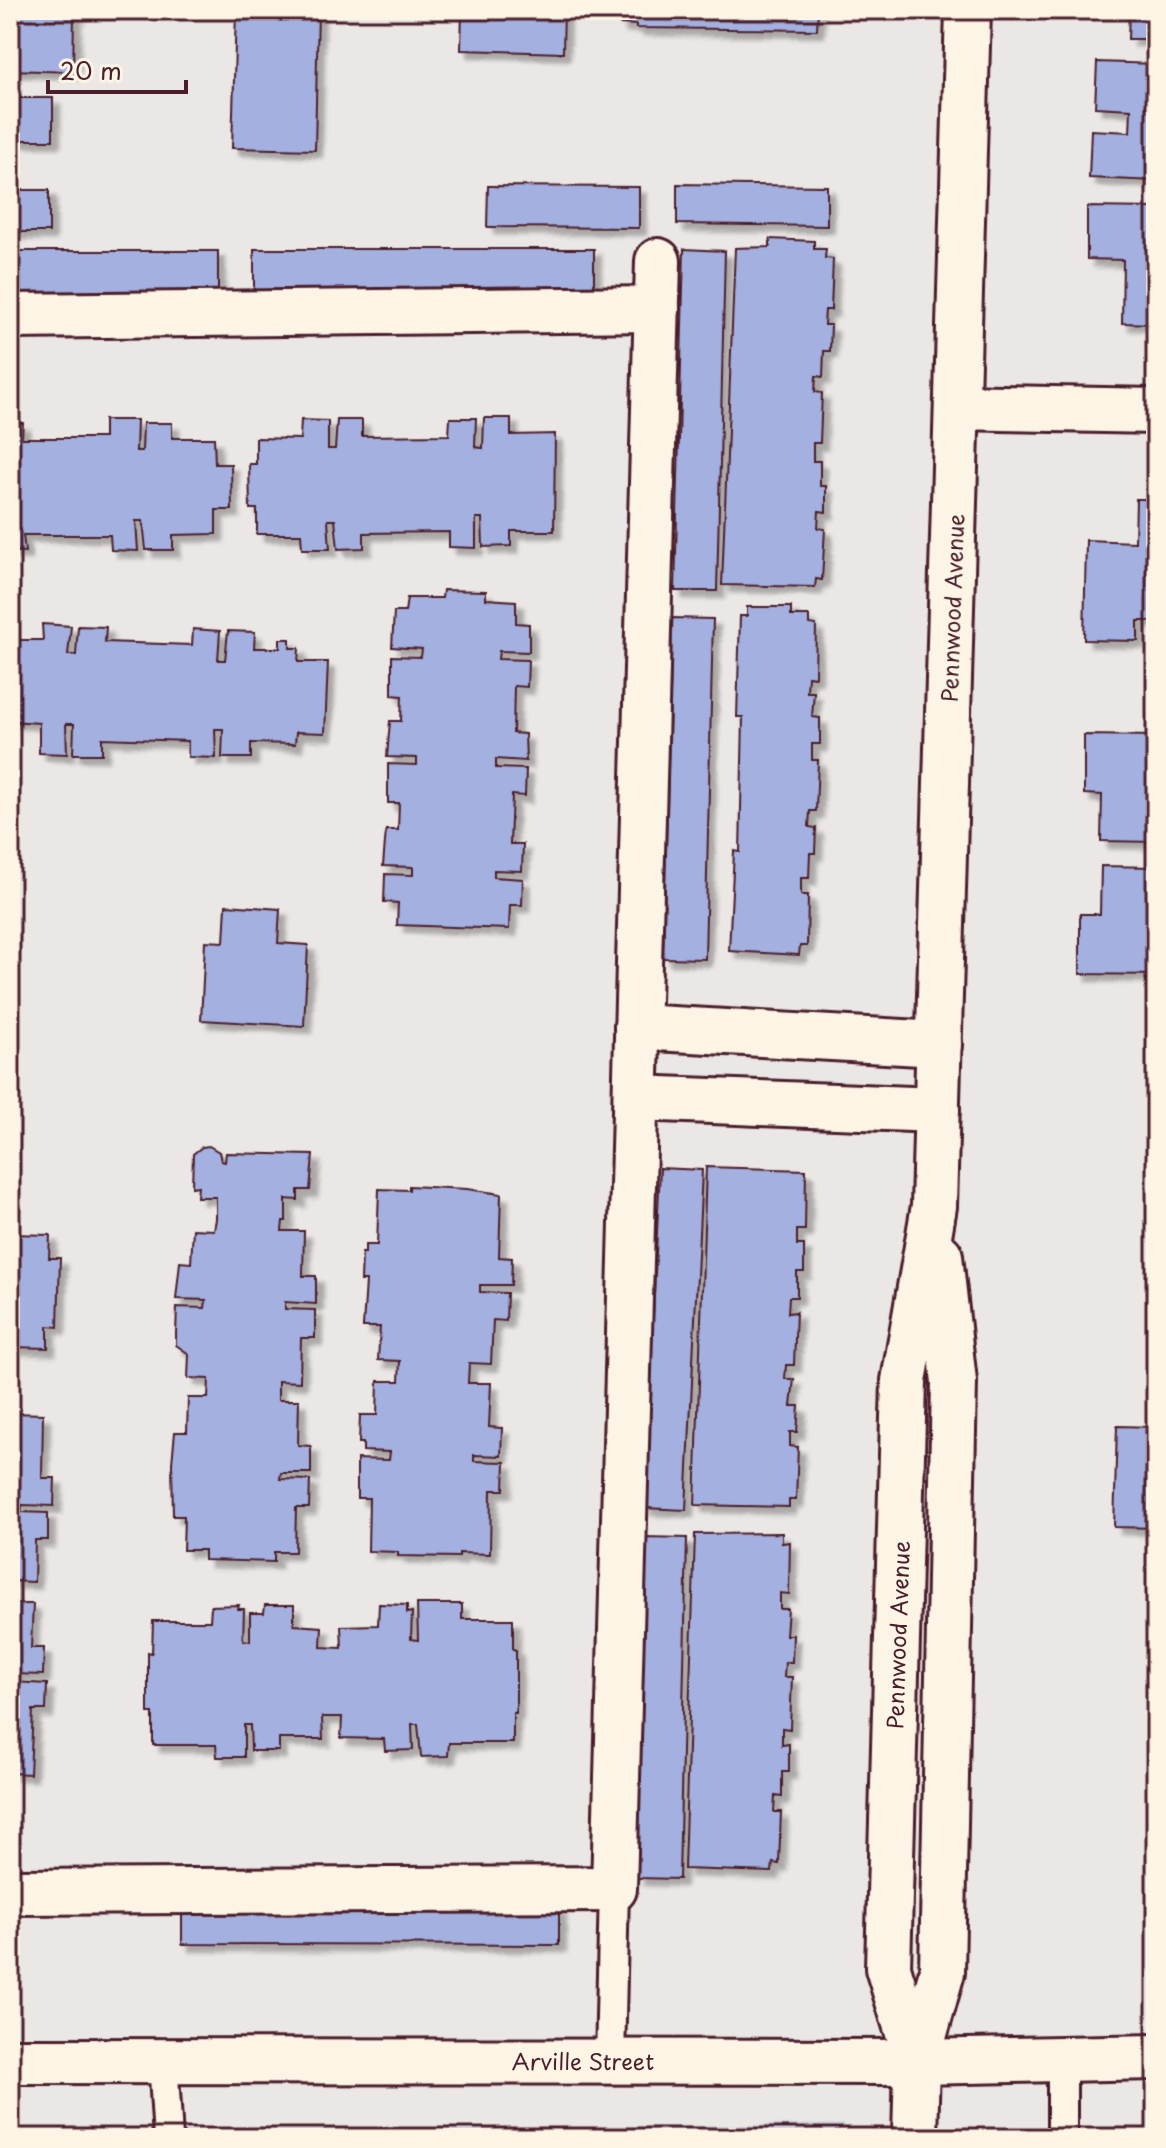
<svg xmlns="http://www.w3.org/2000/svg" width="1166" height="2148" font-family="'Playpen Sans',sans-serif">
	<style>
		.built { fill: #d5d6e3 }
		.building { fill: #a4b0e0; stroke: #4a1f2b; stroke-width: 2; filter: url(#shadow) }
		.lines { fill: none; stroke-linecap: round; stroke-linejoin: round }
		.lane-casing { stroke: #4a1f2b; stroke-width: 34 }
		.street-casing { stroke: #4a1f2b; stroke-width: 50 }
		.secondary-casing { stroke: #4a1f2b; stroke-width: 50 }
		.lane { stroke: #fcf5e5; stroke-width: 28 }
		.street { stroke: #fcf5e5; stroke-width: 44 }
		.secondary { stroke: #fcf5e5; stroke-width: 44 }
		.labels { text-anchor: middle; dominant-baseline: central; stroke-width: 7; stroke-linejoin: round; paint-order: stroke }
		.street-label { font-size: 22px; fill: #4a1f2b; stroke: #fcf5e5 }
	</style>
	<defs>
		<filter id="shadow"><feDropShadow dx="7" dy="7" stdDeviation="2" flood-color="#0004"/></filter>
	</defs>
	<rect width="100%" height="100%" fill="#eae7e4"/>
	<filter id="ink" filterUnits="userSpaceOnUse"><feTurbulence type="fractalNoise" baseFrequency=".0125" numOctaves="2"/><feDisplacementMap in="SourceGraphic" scale="16" xChannelSelector="R" yChannelSelector="G"/><feConvolveMatrix kernelMatrix="1 2 1 2 8 2 1 2 1" color-interpolation-filters="sRGB"/></filter>
	<g filter="url(#ink)">
		<path class="built" d="M 844,2124 L 844,2138 L 10,2138 L 10,2133 Z"/>
		<g class="building">
			<path d="M 10,10 L 77,10 L 77,16 L 74,15 L 73,72 L 10,70 Z"/>
			<path d="M 236,10 L 318,10 L 315,150 L 232,148 Z"/>
			<path d="M 462,10 L 564,10 L 563,53 L 461,50 Z"/>
			<path d="M 619,10 L 818,10 L 817,30 L 636,28 L 636,25 L 619,24 Z"/>
			<path d="M 1129,10 L 1156,10 L 1156,39 L 1128,39 Z"/>
			<path d="M 1097,62 L 1156,64 L 1156,181 L 1089,178 L 1091,130 L 1130,132 L 1131,109 L 1095,107 Z"/>
			<rect x="10" y="98" width="43" height="42"/>
			<path d="M 677,184 L 827,186 L 827,226 L 677,224 Z"/>
			<path d="M 488,186 L 639,187 L 639,228 L 487,227 Z"/>
			<rect x="10" y="190" width="39" height="42"/>
			<path d="M 1087,207 L 1156,208 L 1156,324 L 1122,323 L 1123,260 L 1087,259 Z"/>
			<path d="M 770,239 L 814,241 L 814,249 L 826,249 L 825,258 L 833,259 L 831,310 L 825,310 L 824,325 L 831,325 L 830,351 L 824,351 L 823,377 L 816,376 L 815,392 L 822,393 L 820,443 L 813,443 L 813,461 L 820,461 L 820,486 L 826,486 L 826,512 L 819,511 L 818,528 L 825,529 L 822,580 L 816,579 L 815,587 L 722,585 L 735,248 L 770,247 Z"/>
			<path d="M 254,249 L 594,249 L 594,291 L 254,290 Z"/>
			<path d="M 684,249 L 725,251 L 717,591 L 675,591 Z"/>
			<rect x="10" y="251" width="208" height="42"/>
			<path d="M 450,418 L 476,418 L 475,447 L 483,448 L 484,418 L 511,418 L 511,435 L 555,434 L 554,531 L 511,531 L 511,546 L 483,547 L 482,518 L 476,518 L 476,548 L 449,547 L 449,532 L 364,533 L 364,548 L 338,549 L 335,520 L 328,520 L 330,549 L 302,549 L 301,534 L 257,534 L 257,509 L 250,509 L 249,464 L 256,464 L 256,438 L 300,439 L 301,420 L 328,421 L 328,449 L 335,449 L 337,420 L 362,420 L 362,436 L 449,435 Z"/>
			<path d="M 104,420 L 137,420 L 136,451 L 142,451 L 143,423 L 172,423 L 172,438 L 214,438 L 215,464 L 231,464 L 232,510 L 216,510 L 216,534 L 173,535 L 173,550 L 146,550 L 143,521 L 136,521 L 138,551 L 111,550 L 110,535 L 23,535 L 25,552 L 10,551 L 10,423 L 23,423 L 22,438 L 104,438 Z"/>
			<path d="M 1136,499 L 1156,499 L 1156,621 L 1138,621 L 1138,641 L 1084,640 L 1086,540 L 1135,542 Z"/>
			<path d="M 443,590 L 486,591 L 486,599 L 516,601 L 516,623 L 529,624 L 529,652 L 499,651 L 498,659 L 528,660 L 527,687 L 514,686 L 513,733 L 525,734 L 526,761 L 496,759 L 496,768 L 526,769 L 525,796 L 512,795 L 510,844 L 523,844 L 522,871 L 494,870 L 494,877 L 523,879 L 522,905 L 510,905 L 509,929 L 397,925 L 398,903 L 384,902 L 385,874 L 413,875 L 413,867 L 383,866 L 386,830 L 398,830 L 399,803 L 388,803 L 388,764 L 417,765 L 417,758 L 387,757 L 390,721 L 401,721 L 402,696 L 392,695 L 392,656 L 421,657 L 422,649 L 392,647 L 394,612 L 405,612 L 407,598 L 442,598 Z"/>
			<path d="M 747,607 L 791,607 L 791,616 L 809,616 L 809,624 L 816,625 L 815,677 L 808,676 L 807,692 L 814,692 L 812,717 L 820,718 L 820,744 L 812,744 L 812,760 L 818,760 L 816,811 L 810,811 L 809,827 L 816,828 L 815,853 L 810,853 L 809,878 L 801,878 L 801,895 L 808,895 L 807,946 L 800,946 L 799,955 L 729,951 L 734,851 L 740,852 L 743,717 L 737,717 L 740,616 L 747,616 Z"/>
			<path d="M 672,618 L 713,619 L 705,959 L 663,958 Z"/>
			<path d="M 42,624 L 71,626 L 68,655 L 76,655 L 78,626 L 106,627 L 105,642 L 192,645 L 193,629 L 220,631 L 218,660 L 225,660 L 228,631 L 255,632 L 254,648 L 280,648 L 280,639 L 290,639 L 290,648 L 299,648 L 298,662 L 328,662 L 325,733 L 296,732 L 295,744 L 251,743 L 251,758 L 222,758 L 223,729 L 215,729 L 216,758 L 188,757 L 188,741 L 102,738 L 102,754 L 73,754 L 74,724 L 66,724 L 67,754 L 39,753 L 39,723 L 10,721 L 10,640 L 43,640 Z"/>
			<path d="M 1084,735 L 1156,736 L 1156,842 L 1101,841 L 1102,795 L 1084,794 Z"/>
			<path d="M 1101,866 L 1156,867 L 1156,975 L 1080,974 L 1080,914 L 1100,914 Z"/>
			<path d="M 226,905 L 280,909 L 278,943 L 308,945 L 304,1026 L 201,1020 L 205,941 L 224,942 Z"/>
			<path d="M 209,1146 L 219,1152 L 221,1161 L 225,1162 L 226,1153 L 313,1155 L 310,1190 L 298,1190 L 298,1200 L 286,1199 L 286,1221 L 283,1221 L 282,1231 L 304,1231 L 303,1276 L 316,1276 L 316,1304 L 285,1302 L 285,1309 L 315,1310 L 315,1338 L 301,1338 L 300,1382 L 278,1381 L 278,1400 L 299,1400 L 298,1445 L 311,1446 L 311,1473 L 281,1473 L 280,1479 L 310,1480 L 309,1508 L 296,1508 L 295,1552 L 274,1552 L 274,1562 L 204,1560 L 204,1550 L 183,1550 L 184,1516 L 173,1516 L 172,1463 L 175,1432 L 187,1432 L 188,1398 L 208,1398 L 209,1379 L 188,1378 L 189,1354 L 176,1345 L 176,1333 L 177,1307 L 205,1308 L 206,1300 L 176,1299 L 180,1262 L 191,1263 L 193,1229 L 214,1230 L 216,1219 L 216,1197 L 197,1197 L 198,1186 L 192,1187 L 193,1154 L 202,1147 Z"/>
			<path d="M 706,1167 L 806,1170 L 805,1230 L 797,1230 L 797,1245 L 804,1245 L 804,1272 L 797,1272 L 797,1297 L 789,1297 L 788,1313 L 796,1312 L 794,1365 L 786,1365 L 785,1379 L 794,1379 L 791,1406 L 799,1406 L 797,1432 L 790,1432 L 790,1446 L 798,1447 L 796,1500 L 789,1500 L 789,1507 L 695,1505 Z"/>
			<path d="M 660,1168 L 702,1170 L 686,1510 L 644,1508 Z"/>
			<path d="M 409,1186 L 467,1189 L 501,1194 L 499,1257 L 512,1258 L 511,1285 L 480,1285 L 480,1292 L 507,1293 L 506,1321 L 493,1320 L 491,1364 L 469,1363 L 468,1383 L 491,1383 L 489,1427 L 502,1428 L 501,1456 L 474,1455 L 474,1461 L 505,1462 L 504,1490 L 491,1490 L 490,1554 L 459,1553 L 459,1557 L 398,1556 L 398,1552 L 368,1551 L 369,1498 L 357,1498 L 357,1459 L 389,1460 L 390,1452 L 363,1451 L 363,1443 L 359,1443 L 360,1415 L 377,1415 L 378,1381 L 399,1381 L 400,1361 L 378,1360 L 380,1327 L 363,1327 L 366,1281 L 361,1281 L 362,1253 L 365,1253 L 365,1245 L 377,1245 L 379,1189 L 409,1190 Z"/>
			<path d="M 10,1234 L 50,1235 L 49,1258 L 60,1258 L 58,1327 L 48,1326 L 48,1348 L 10,1347 Z"/>
			<path d="M 10,1409 L 13,1409 L 13,1413 L 43,1414 L 42,1478 L 55,1478 L 54,1506 L 22,1505 L 21,1512 L 48,1513 L 48,1540 L 35,1540 L 34,1582 L 11,1581 L 11,1604 L 33,1604 L 31,1648 L 44,1648 L 43,1675 L 14,1674 L 14,1682 L 47,1684 L 46,1710 L 33,1710 L 30,1774 L 10,1773 Z"/>
			<path d="M 1117,1426 L 1156,1427 L 1156,1528 L 1114,1527 Z"/>
			<path d="M 782,1533 L 782,1543 L 790,1542 L 789,1594 L 780,1593 L 780,1609 L 788,1609 L 786,1635 L 793,1635 L 792,1662 L 785,1662 L 784,1677 L 792,1677 L 790,1729 L 782,1728 L 782,1745 L 789,1744 L 789,1772 L 782,1772 L 782,1797 L 775,1796 L 774,1812 L 781,1812 L 779,1864 L 773,1863 L 772,1872 L 684,1869 L 695,1534 Z"/>
			<path d="M 645,1537 L 687,1538 L 679,1879 L 637,1878 Z"/>
			<path d="M 379,1604 L 407,1605 L 407,1613 L 412,1612 L 411,1639 L 418,1640 L 417,1604 L 462,1604 L 462,1619 L 513,1619 L 513,1649 L 516,1650 L 516,1713 L 513,1713 L 513,1743 L 449,1743 L 448,1756 L 421,1757 L 418,1724 L 412,1724 L 413,1750 L 385,1751 L 384,1739 L 341,1738 L 342,1717 L 322,1717 L 323,1739 L 279,1739 L 279,1751 L 251,1751 L 250,1725 L 244,1725 L 244,1757 L 217,1757 L 216,1745 L 153,1745 L 153,1713 L 148,1713 L 148,1652 L 152,1653 L 153,1621 L 210,1621 L 211,1606 L 239,1605 L 238,1609 L 244,1609 L 243,1640 L 250,1641 L 250,1613 L 264,1613 L 265,1605 L 294,1605 L 294,1625 L 322,1627 L 321,1647 L 342,1648 L 341,1626 L 378,1625 Z"/>
			<path d="M 182,1907 L 559,1908 L 559,1945 L 182,1944 Z"/>
		</g>
		<g class="lines">
			<g class="lane-casing">
				<g id="lane">
					<path d="M 1062,2058 L 1062,2138"/>
					<path d="M 163,2060 L 168,2138"/>
					<path d="M 610,2060 L 614,1889"/>
				</g>
			</g>
			<g class="street-casing">
				<g id="street">
					<path d="M 10,316 L 657,309"/>
					<path d="M 957,407 L 1156,411"/>
					<path d="M 637,1027 L 939,1044"/>
					<path d="M 636,1098 L 937,1110"/>
					<path d="M 10,1892 L 614,1889 L 658,261"/>
				</g>
			</g>
			<g class="secondary-casing">
				<g id="secondary">
					<path d="M 10,2061 L 917,2062 L 1156,2057"/>
					<path d="M 917,2062 L 888,1968 L 904,1381 L 934,1206 L 968,10"/>
					<path d="M 915,2138 L 917,2062 L 942,1972 L 954,1382 L 940,1256"/>
				</g>
			</g>
			<use href="#lane" class="lane"/>
			<use href="#street" class="street"/>
			<use href="#secondary" class="secondary"/>
		</g>
	</g>
	<g class="labels">
		<g class="street-label">
			<text transform="translate(951 608) rotate(-88)">Pennwood Avenue</text>
			<text transform="translate(897 1635) rotate(-88)">Pennwood Avenue</text>
			<text x="583" y="2060">Arville Street</text>
		</g>
	</g>
	<rect width="1166" height="2148" fill="none" stroke="#fcf5e5" stroke-width="40"/>
	<rect x="20" y="20" width="1126" height="2108" fill="none" stroke="#4a1f2b" stroke-width="3" filter="url(#ink)"/>
	<path d="M48 80v12h138v-12" fill="none" stroke="#4a1f2b" stroke-width="4"/>
	<text x="60" y="80" font-size="24" fill="#4a1f2b" stroke="#fcf5e5" stroke-width="6" paint-order="stroke">20 m</text>
</svg>
